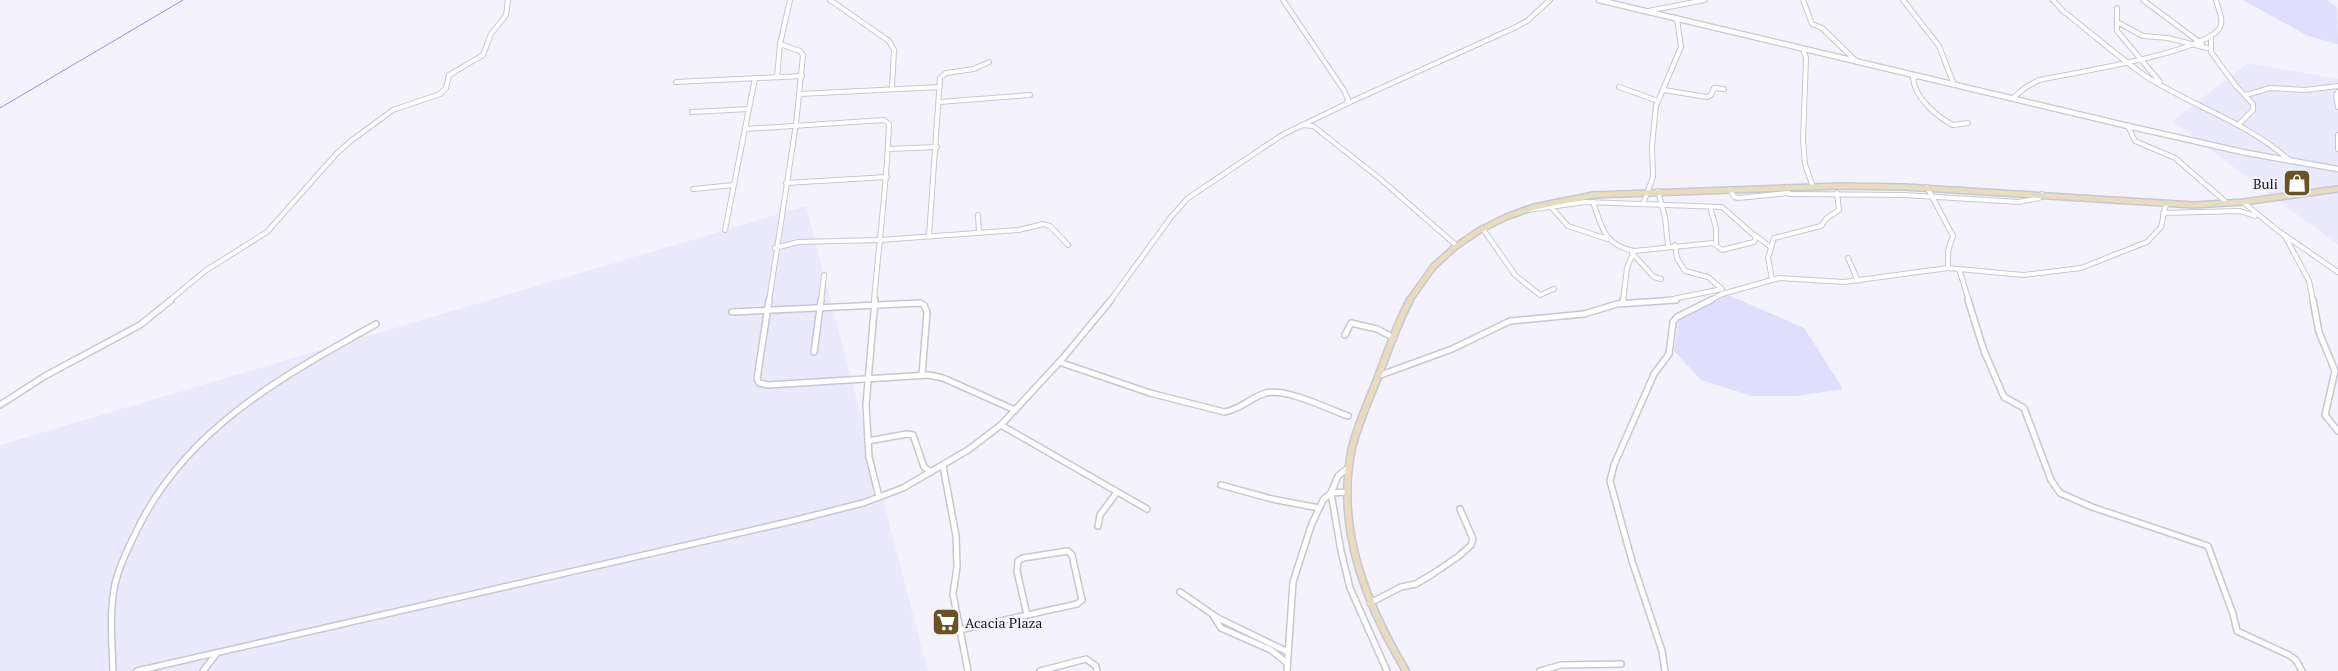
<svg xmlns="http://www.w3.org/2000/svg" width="2338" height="671" font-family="'PT Serif',serif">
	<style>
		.built { fill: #ebeafc }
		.green { fill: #e0defd }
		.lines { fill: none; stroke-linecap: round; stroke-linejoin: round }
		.stream { stroke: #988ee2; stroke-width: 1 }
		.minor-far1-casing { stroke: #c7c6d5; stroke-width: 6 }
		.minor-casing { stroke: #c7c6d5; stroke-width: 8 }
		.tertiary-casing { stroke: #c7c6d5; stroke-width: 7 }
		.secondary-far1-casing { stroke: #c7c6d5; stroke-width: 8 }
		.secondary-casing { stroke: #c7c6d5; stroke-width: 9 }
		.minor-far1 { stroke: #fff; stroke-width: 4 }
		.minor { stroke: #fff; stroke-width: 5 }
		.tertiary { stroke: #fff; stroke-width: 4.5 }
		.secondary-far1 { stroke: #e8dcbe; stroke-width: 5 }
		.secondary { stroke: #e8dcbe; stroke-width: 6 }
		.labels { text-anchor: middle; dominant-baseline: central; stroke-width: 4; stroke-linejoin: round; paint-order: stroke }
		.poi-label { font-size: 14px; fill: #18171c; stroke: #f4f3fd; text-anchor: end }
	</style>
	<rect width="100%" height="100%" fill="#f4f3fd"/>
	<g class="built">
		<path d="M 2248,63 L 2338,79 L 2338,245 L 2172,121 Z"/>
		<path d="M 806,206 L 928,671 L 0,671 L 0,445 Z"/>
	</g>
	<g class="green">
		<path d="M 2243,0 L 2327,0 L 2337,7 L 2338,44 L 2308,36 Z"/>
		<path d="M 1728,295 L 1804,328 L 1843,389 L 1796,396 L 1752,396 L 1701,380 L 1674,351 L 1679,318 Z"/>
	</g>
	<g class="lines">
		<path class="stream" d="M 0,108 L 183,0"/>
		<g class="minor-far1-casing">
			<g id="minor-far1">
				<path d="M 830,0 L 889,41 L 894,50 L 892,89"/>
				<path d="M 1803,0 L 1812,24 L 1822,28 L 1857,62"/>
				<path d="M 1903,0 L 1939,46 L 1954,85"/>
				<path d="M 2053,0 L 2063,11 C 2090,32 2116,55 2144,75 C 2191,106 2247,122 2289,160"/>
				<path d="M 2143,0 L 2202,44"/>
				<path d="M 2117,8 L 2117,31 L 2160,82"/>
				<path d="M 1648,11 L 1705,0"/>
				<path d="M 2117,22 L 2143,36 L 2168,38 L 2207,48"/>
				<path d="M 2211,37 L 2211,52 L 2236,86 L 2253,104 L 2253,110 L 2238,125"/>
				<path d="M 1803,49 L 1806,58 L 1803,140 L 1805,164 L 1813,187"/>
				<path d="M 1918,76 L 1913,78 C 1915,98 1936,116 1953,125 L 1968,123"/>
				<path d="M 777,77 L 780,44 L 790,0"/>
				<path d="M 676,82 L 802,76"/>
				<path d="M 1619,87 L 1658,101"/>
				<path d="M 1664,90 L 1707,97 L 1711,95 L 1714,88 L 1724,89"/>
				<path d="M 2338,92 L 2336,95 L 2338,107"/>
				<path d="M 799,94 L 940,87"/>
				<path d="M 2246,95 L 2270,88 L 2305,90 L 2338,86"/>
				<path d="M 2013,98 L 2026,87 L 2039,80 C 2073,73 2201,53 2219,29 C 2225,21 2218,9 2216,0"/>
				<path d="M 939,102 L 1030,95"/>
				<path d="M 1346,104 L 1516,27 L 1527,21 L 1550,0"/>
				<path d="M 692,112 L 749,109"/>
				<path d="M 1302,125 L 1313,126 L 1378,177 L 1457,246"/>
				<path d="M 2128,126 L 2135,141 L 2175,158 L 2227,203"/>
				<path d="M 745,129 L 884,120 L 889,124 C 887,183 879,242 874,301"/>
				<path d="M 2338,135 L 2338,149"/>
				<path d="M 888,149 L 937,147"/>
				<path d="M 786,183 L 887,177"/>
				<path d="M 1927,187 L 1953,236 L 1948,251 L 1948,268"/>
				<path d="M 693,189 L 734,185"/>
				<path d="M 1730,189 L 1734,197 L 1738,198 L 1789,193"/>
				<path d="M 1658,191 L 1665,217 L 1668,246"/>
				<path d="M 1790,194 L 1904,195 L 2019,202 L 2039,198 L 2042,194"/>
				<path d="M 1593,202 C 1602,228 1604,245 1634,251"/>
				<path d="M 2243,202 L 2277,230 L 2338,272"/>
				<path d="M 1643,204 L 1653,177 L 1652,145 L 1656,106 L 1681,47 L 1677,19"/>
				<path d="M 1710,207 L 1716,228 L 1716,244"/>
				<path d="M 1552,208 L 1568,226 L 1607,239"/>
				<path d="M 1528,210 L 1585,202 L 1722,207 L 1756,237 L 1754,242 L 1722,250 L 1713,243 L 1634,251 L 1627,268 L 1623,301"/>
				<path d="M 2163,213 L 2240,211 L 2255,216"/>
				<path d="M 978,215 L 979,232"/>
				<path d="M 1483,229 L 1515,275 L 1540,295 L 1554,289"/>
				<path d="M 725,230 L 755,78"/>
				<path d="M 1755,235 L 1769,246"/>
				<path d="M 929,236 L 940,78 L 946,73 L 974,69 L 989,62"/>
				<path d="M 2285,236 L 2309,281 L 2313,301"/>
				<path d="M 1675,245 L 1677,258 L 1685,271 L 1708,277 L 1722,289"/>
				<path d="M 775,248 L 798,242 L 880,240 L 1019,230 L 1043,224 L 1050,226 L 1068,245"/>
				<path d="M 1632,253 L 1654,277 L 1661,279"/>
				<path d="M 1848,258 L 1858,281"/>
				<path d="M 1959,269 L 1969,301"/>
				<path d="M 1772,279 L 1768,258 L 1774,238 L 1821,226 L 1827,218 L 1839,210 L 1837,193"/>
				<path d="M 169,301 L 205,271 L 267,232 L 337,153 L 352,140 L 393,110 L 440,94 L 446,88 L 449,75 L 483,55 L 491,34 L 506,15 L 508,0"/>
				<path d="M 769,301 L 796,124 L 803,55 L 800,51 L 780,44"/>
				<path d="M 821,301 L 824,275"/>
				<path d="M 1110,301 L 1171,217 L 1188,198 L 1282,135 L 1346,104 L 1348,100 L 1345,92 L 1283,0"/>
				<path d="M 1663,301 L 1722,289"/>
				<path d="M 1709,301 L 1722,294 L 1779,278 L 1844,282 L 1948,268 L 2023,275 L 2081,268 L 2147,242 L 2161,227 L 2166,204"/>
			</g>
		</g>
		<g class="minor-casing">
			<g id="minor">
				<path d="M 769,300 L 757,379 L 759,383 L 768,385 L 929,375 L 943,378 L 1015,410"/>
				<path d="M 875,300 L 866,405 L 869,457 L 879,497"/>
				<path d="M 1623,300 L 1623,303"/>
				<path d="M 1968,300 L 1984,351 L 2004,397 L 2024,408 L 2051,480 L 2060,493 L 2092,507 L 2208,546 L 2233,614 L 2237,631 L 2289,655 L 2296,660 L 2302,671"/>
				<path d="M 2313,300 L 2319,332 L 2335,371 L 2325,415 L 2338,431"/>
				<path d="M 732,312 L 920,303 L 924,305 L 927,312 L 922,375"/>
				<path d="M 1345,335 L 1351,323 L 1377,329 L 1394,338"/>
				<path d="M 814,352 L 821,300"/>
				<path d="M 1059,362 L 1150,393 L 1224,412 C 1240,410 1251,397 1266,393 C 1287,388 1328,409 1348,416"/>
				<path d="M 1378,376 L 1452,349 L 1510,321 L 1584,314 L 1617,304 L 1676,300"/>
				<path d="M 0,405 L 45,376 L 140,325 L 171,300"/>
				<path d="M 1001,425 L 1147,509"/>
				<path d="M 868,441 L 907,434 L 913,435 L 924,467 L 931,472"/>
				<path d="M 943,466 L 956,536 L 957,567 L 953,594 L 968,671"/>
				<path d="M 1349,467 L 1338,476 L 1331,493 L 1341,551 L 1350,588 L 1387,671"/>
				<path d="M 1221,485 L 1272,499 L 1319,508"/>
				<path d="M 1098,526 L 1100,515 L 1117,492"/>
				<path d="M 1180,592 L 1218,618 L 1288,652"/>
				<path d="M 1370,603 L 1401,587 L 1416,584 L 1434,573 L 1459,556 L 1471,545 L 1473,539 L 1460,509"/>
				<path d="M 1214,617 L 1221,628 L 1271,650 L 1287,663"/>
				<path d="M 959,630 L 1077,604 L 1082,600 L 1072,555 L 1068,551 L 1023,558 L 1018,561 L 1017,571 L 1027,615"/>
				<path d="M 113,671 C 112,641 109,614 115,584 C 120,564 129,546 138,528 C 187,428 283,376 376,324"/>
				<path d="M 137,671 L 788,522 L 863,503 L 903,488 L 968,450 L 1001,425 L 1063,358 L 1111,300"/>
				<path d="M 203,671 L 217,653"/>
				<path d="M 1040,671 L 1086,659 L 1096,666 L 1097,671"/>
				<path d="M 1287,671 L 1293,582 L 1311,526 L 1323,500 L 1331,493 L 1348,492"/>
				<path d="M 1540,671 L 1561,665 L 1621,664"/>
				<path d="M 1665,671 L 1662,651 L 1632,561 L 1610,481 L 1614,465 L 1654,374 L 1669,354 L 1673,322 L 1677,317 L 1711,300"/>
			</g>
		</g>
		<g class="tertiary-casing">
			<path id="tertiary" d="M 1599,0 L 2128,126 L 2247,153 L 2338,169"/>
		</g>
		<g class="secondary-far1-casing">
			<path id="secondary-far1" d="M 1409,301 L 1433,267 L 1455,247 L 1480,230 L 1506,217 L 1534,207 L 1593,195 L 1838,186 L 1905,187 L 2194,205 L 2243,202 L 2338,189"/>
		</g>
		<g class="secondary-casing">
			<path id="secondary" d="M 1406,671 C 1366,604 1335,527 1352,448 C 1358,423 1369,400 1378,377 C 1388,351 1397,324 1410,300"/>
		</g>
		<use href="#minor-far1" class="minor-far1"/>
		<use href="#minor" class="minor"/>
		<use href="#tertiary" class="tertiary"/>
		<use href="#secondary-far1" class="secondary-far1"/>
		<use href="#secondary" class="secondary"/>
	</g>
	<defs>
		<g id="shop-square" transform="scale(1.4375)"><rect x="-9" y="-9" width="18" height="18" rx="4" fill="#6a5222" stroke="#f4f3fd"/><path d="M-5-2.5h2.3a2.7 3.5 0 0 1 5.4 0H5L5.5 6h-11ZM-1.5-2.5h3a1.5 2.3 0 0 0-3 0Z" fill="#fff"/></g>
		<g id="supermarket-square" transform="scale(1.4375)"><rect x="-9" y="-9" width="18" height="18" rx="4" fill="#6a5222" stroke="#f4f3fd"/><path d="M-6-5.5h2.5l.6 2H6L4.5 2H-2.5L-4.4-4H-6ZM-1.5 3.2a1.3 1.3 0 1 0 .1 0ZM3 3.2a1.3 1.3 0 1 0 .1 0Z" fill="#fff"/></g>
	</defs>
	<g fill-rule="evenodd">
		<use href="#shop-square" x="2297" y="183"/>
		<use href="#supermarket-square" x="946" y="622"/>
	</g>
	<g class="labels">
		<g class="poi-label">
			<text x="2278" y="183">Buli</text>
			<text x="965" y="622" text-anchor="start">Acacia Plaza</text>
		</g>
	</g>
</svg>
